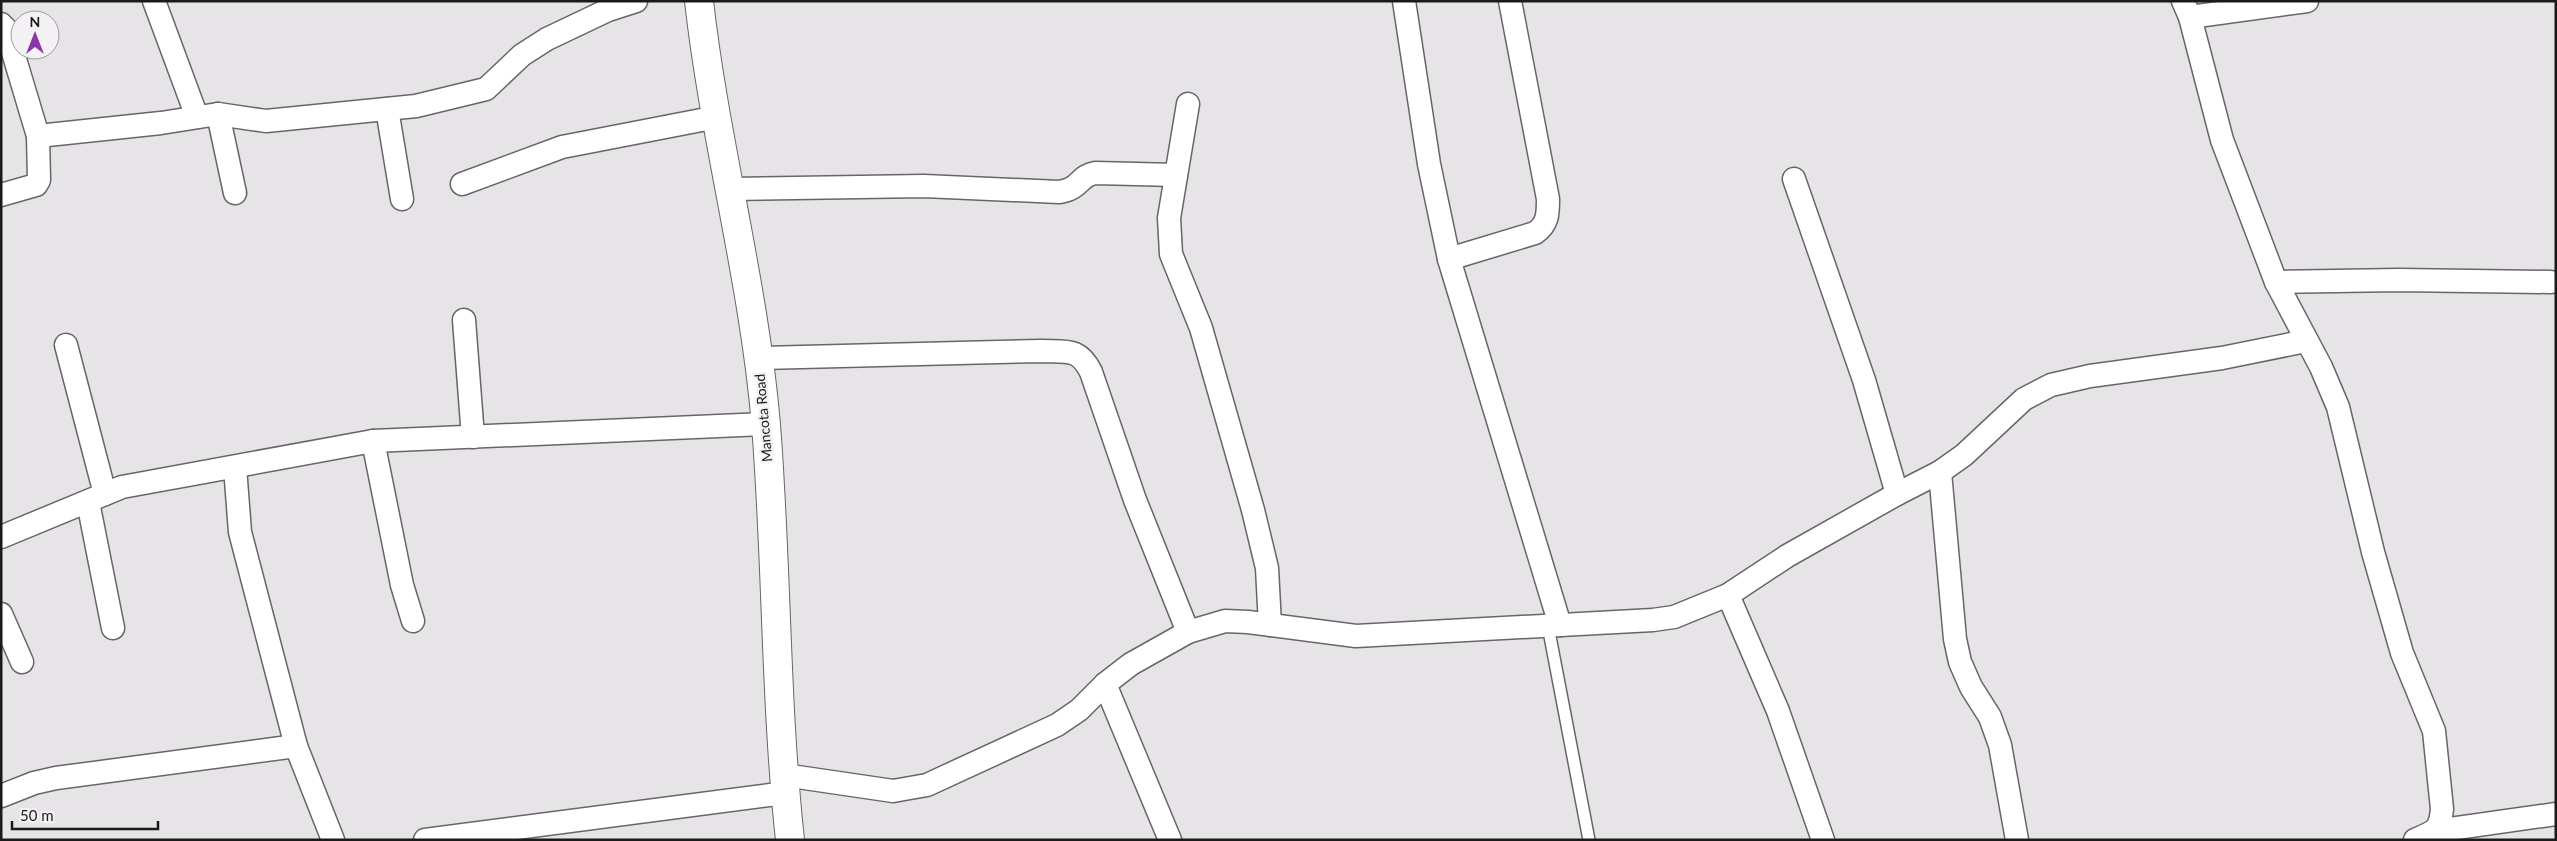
<svg xmlns="http://www.w3.org/2000/svg" width="2557" height="841" font-family="Lato,sans-serif">
	<style>
		.lines { fill: none; stroke-linecap: round; stroke-linejoin: round }
		.lane-casing { stroke: #686569; stroke-width: 14 }
		.street-casing { stroke: #686569; stroke-width: 25 }
		.secondary-casing { stroke: #686569; stroke-width: 30 }
		.lane { stroke: #fff; stroke-width: 11 }
		.street { stroke: #fff; stroke-width: 22 }
		.secondary { stroke: #fff; stroke-width: 28 }
		.labels { text-anchor: middle; dominant-baseline: central; stroke-width: 5; stroke-linejoin: round; paint-order: stroke }
		.street-label { font-size: 14px; fill: #1b1a1b; stroke: #f4f1f5 }
	</style>
	<rect width="100%" height="100%" fill="#e7e4e8"/>
	<g class="lines">
		<g class="lane-casing">
			<path id="lane" d="M 1548,626 L 1589,840"/>
		</g>
		<g class="street-casing">
			<g id="street">
				<path d="M 154,1 L 197,117"/>
				<path d="M 1404,1 L 1429,164 L 1449,259 L 1560,625"/>
				<path d="M 2183,1 L 2190,17 L 2222,140 L 2276,282 L 2321,367 L 2338,407 L 2373,552 L 2402,653 L 2434,731 L 2442,809 C 2440,831 2435,831 2415,840"/>
				<path d="M 2190,17 L 2307,1"/>
				<path d="M 1,24 L 6,29 L 38,136 L 161,123 L 218,114 L 266,121 L 416,106 L 486,89 L 522,55 L 547,39 L 608,10 L 636,1"/>
				<path d="M 1188,104 L 1169,218 L 1171,254 L 1201,328 L 1253,510 L 1267,568 L 1270,625"/>
				<path d="M 387,109 L 402,199"/>
				<path d="M 218,114 L 235,193"/>
				<path d="M 1794,179 L 1864,380 L 1897,494"/>
				<path d="M 462,184 L 562,147 L 717,117"/>
				<path d="M 729,189 L 924,186 L 1059,192 C 1081,189 1078,176 1095,173 L 1176,175"/>
				<path d="M 1,195 L 36,185 L 39,180 L 38,136"/>
				<path d="M 1449,259 L 1535,233 C 1548,224 1548,214 1548,199 L 1510,1"/>
				<path d="M 2276,282 L 2399,280 L 2551,282"/>
				<path d="M 464,320 L 473,437"/>
				<path d="M 66,345 L 105,494"/>
				<path d="M 758,358 L 1041,351 C 1066,352 1079,347 1091,372 L 1135,500 L 1188,632"/>
				<path d="M 373,441 L 402,585 L 413,621"/>
				<path d="M 235,467 L 240,532 L 296,746 L 333,840"/>
				<path d="M 1940,472 L 1955,639 L 1960,662 L 1971,687 L 1990,717 L 2000,745 L 2017,840"/>
				<path d="M 88,502 L 113,628"/>
				<path d="M 1,537 L 122,487 L 373,441 L 766,424"/>
				<path d="M 1728,595 L 1778,711 L 1823,840"/>
				<path d="M 1,614 L 22,662"/>
				<path d="M 1105,684 L 1170,840"/>
				<path d="M 784,775 L 893,791 L 927,785 L 1057,725 L 1079,710 L 1105,684 L 1131,664 L 1188,632 L 1225,621 L 1248,622 L 1356,636 L 1653,620 L 1674,617 L 1728,595 L 1787,556 L 1897,494 L 1940,472 L 1964,455 L 2024,399 L 2051,385 L 2090,376 L 2222,358 L 2306,341"/>
				<path d="M 1,796 L 34,783 L 56,778 L 296,746"/>
				<path d="M 2436,831 L 2556,814"/>
				<path d="M 425,840 L 785,793"/>
			</g>
		</g>
		<g class="secondary-casing">
			<path id="secondary" d="M 699,1 C 715,143 754,282 766,425 C 777,563 775,702 790,840"/>
		</g>
		<use href="#lane" class="lane"/>
		<use href="#street" class="street"/>
		<use href="#secondary" class="secondary"/>
	</g>
	<g class="labels">
		<g class="street-label">
			<text transform="translate(763 418) rotate(-95)">Mancota Road</text>
		</g>
	</g>
	<rect width="2557" height="841" fill="none" stroke="#1b1a1b" stroke-width="5"/>
	<g transform="translate(35 35)"><circle r="24" fill="#f4f1f5" stroke="#9d9b9e"/>
	<path d="M0-4L9 19L0 12L-9 19Z" fill="#8b38a7"/>
	<text y="-8" font-size="14" font-weight="bold" text-anchor="middle" fill="#1b1a1b">N</text>
	</g>
	<path d="M12 821v8h146v-8" fill="none" stroke="#1b1a1b" stroke-width="2.5"/>
	<text x="20" y="821" font-size="15" fill="#1b1a1b" stroke="#f4f1f5" stroke-width="4" paint-order="stroke">50 m</text>
</svg>
